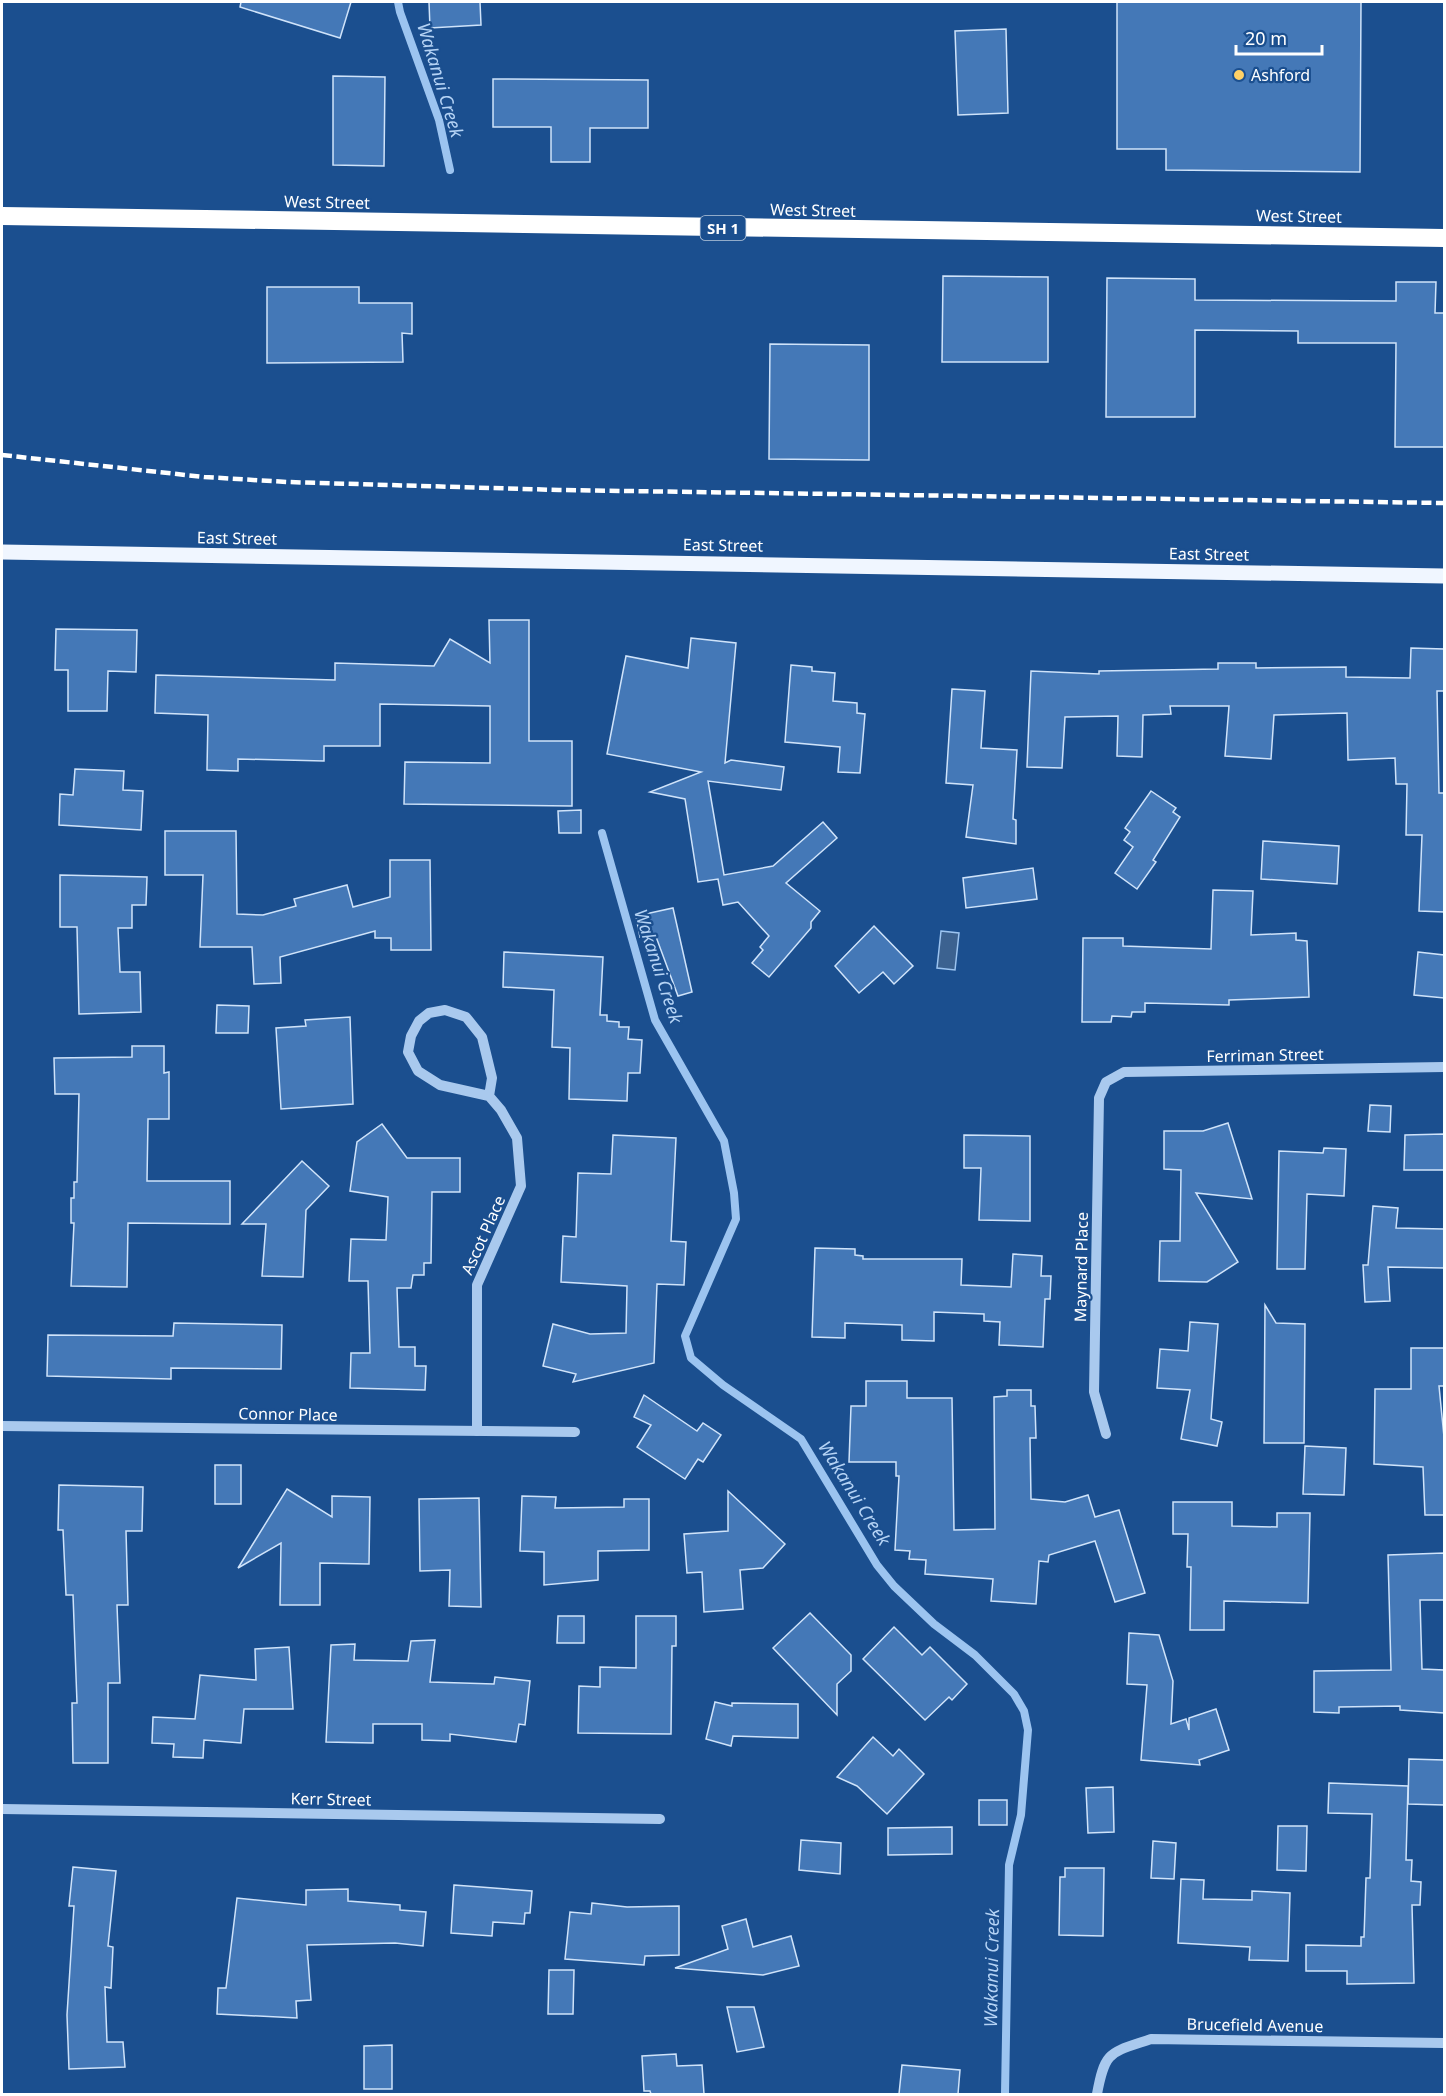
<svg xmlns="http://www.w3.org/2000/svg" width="1446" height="2096" font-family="'Noto Sans',sans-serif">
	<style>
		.water { fill: #3c6290; stroke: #9cc4f0; stroke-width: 1.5 }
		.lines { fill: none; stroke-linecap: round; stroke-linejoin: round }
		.stream { stroke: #9cc4f0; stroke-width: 8 }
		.building { fill: #4478b7; stroke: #cfe3fa; stroke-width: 1.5 }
		.minor { stroke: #a9c9ee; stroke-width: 10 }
		.major { stroke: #f0f6ff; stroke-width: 15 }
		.highway { stroke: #fff; stroke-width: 18 }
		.rail { stroke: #fff; stroke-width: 4.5; stroke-dasharray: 10 4.5; stroke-linecap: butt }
		.poi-dot { fill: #ffd166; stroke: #1b4f8f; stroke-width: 2 }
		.labels { text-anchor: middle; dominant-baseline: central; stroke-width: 4.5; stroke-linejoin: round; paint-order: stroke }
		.shield { fill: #1b4f8f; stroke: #bbcadd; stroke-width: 1.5 }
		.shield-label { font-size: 15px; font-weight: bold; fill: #fff }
		.poi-label { font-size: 16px; fill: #fff; stroke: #1b4f8f; text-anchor: start }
		.street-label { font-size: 16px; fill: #fff; stroke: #1b4f8f }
		.water-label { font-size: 18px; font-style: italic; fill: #b5d3f5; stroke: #1b4f8f }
	</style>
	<rect width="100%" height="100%" fill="#1b4f8f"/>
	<path class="water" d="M 941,931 L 959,933 L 955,970 L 937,968 Z"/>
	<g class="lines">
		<g class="stream">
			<path d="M 398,2 L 400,12 L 439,120 L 450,170"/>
			<path d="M 602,833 L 655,1020 L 724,1141 L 734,1193 L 736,1219 L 685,1336 L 691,1358 L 723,1385 L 801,1439 L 877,1565 L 894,1586 L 934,1624 L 975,1655 L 1014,1694 L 1024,1711 L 1028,1730 L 1021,1815 L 1009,1865 L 1005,2094"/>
		</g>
	</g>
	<g class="building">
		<path d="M 241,2 L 351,2 L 340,38 L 240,7 Z"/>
		<path d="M 429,2 L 480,2 L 481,25 L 430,28 Z"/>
		<path d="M 1117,2 L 1361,2 L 1360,172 L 1166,170 L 1166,149 L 1117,149 Z"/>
		<path d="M 1006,29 L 1008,113 L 958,115 L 955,31 Z"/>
		<path d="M 333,76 L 385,77 L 384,166 L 333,165 Z"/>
		<path d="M 493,79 L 648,80 L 648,128 L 590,128 L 590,162 L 551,162 L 551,127 L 493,127 Z"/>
		<path d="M 943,276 L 1048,277 L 1048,362 L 942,362 Z"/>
		<path d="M 1107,278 L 1195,279 L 1195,300 L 1396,301 L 1396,282 L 1436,282 L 1435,313 L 1444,313 L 1444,447 L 1395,447 L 1396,343 L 1298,343 L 1298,331 L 1195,330 L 1195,417 L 1106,417 Z"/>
		<path d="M 267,287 L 359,287 L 359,303 L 412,303 L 412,334 L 402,333 L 403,362 L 267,363 Z"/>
		<path d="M 770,344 L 869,345 L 869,460 L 769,459 Z"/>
		<path d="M 489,620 L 529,620 L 529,741 L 572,741 L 572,806 L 404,804 L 405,762 L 490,763 L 490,706 L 380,704 L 380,746 L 324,746 L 324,761 L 238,759 L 238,771 L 207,770 L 208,715 L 155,713 L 156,675 L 335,680 L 335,663 L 434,666 L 450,639 L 490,663 Z"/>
		<path d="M 56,629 L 137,630 L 136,672 L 108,671 L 107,711 L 68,711 L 68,670 L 55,670 Z"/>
		<path d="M 691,638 L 736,643 L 725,763 L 731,760 L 784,767 L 781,790 L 708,781 L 724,875 L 773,866 L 823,822 L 837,838 L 786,883 L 820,911 L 811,922 L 811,928 L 769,977 L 752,963 L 763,950 L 760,947 L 769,936 L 738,902 L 723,905 L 718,879 L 698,882 L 685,799 L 650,792 L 701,772 L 607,754 L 626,656 L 688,668 Z"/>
		<path d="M 1411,648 L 1444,649 L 1444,691 L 1437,691 L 1439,793 L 1444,793 L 1444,912 L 1419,911 L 1422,835 L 1406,835 L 1407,784 L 1396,784 L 1395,758 L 1348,760 L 1347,713 L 1274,715 L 1271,759 L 1225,756 L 1229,706 L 1170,706 L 1171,714 L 1143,715 L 1142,757 L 1117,756 L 1118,716 L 1065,717 L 1062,768 L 1027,767 L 1031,671 L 1099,674 L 1099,671 L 1218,669 L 1218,663 L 1256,663 L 1256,668 L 1346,667 L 1346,677 L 1410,678 Z"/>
		<path d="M 791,665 L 812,667 L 812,671 L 835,673 L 833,701 L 857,703 L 857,713 L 865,714 L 860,773 L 838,772 L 840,747 L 785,742 Z"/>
		<path d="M 952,689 L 985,691 L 981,748 L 1017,750 L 1013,819 L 1016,820 L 1016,844 L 966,837 L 973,785 L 946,783 Z"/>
		<path d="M 75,769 L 124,771 L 123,790 L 143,791 L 141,830 L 59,825 L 60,794 L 73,795 Z"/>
		<path d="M 1151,791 L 1176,808 L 1173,812 L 1180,817 L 1153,860 L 1156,862 L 1137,889 L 1115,873 L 1133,847 L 1124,840 L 1130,832 L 1125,828 Z"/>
		<path d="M 581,810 L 581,833 L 559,833 L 558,811 Z"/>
		<path d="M 165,831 L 236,831 L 237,914 L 263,915 L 296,906 L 294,899 L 347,885 L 353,907 L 390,897 L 390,860 L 430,860 L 431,950 L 391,950 L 391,938 L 375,938 L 375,931 L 280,957 L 281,983 L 254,984 L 252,947 L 200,947 L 203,875 L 165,875 Z"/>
		<path d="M 1263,841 L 1339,846 L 1337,884 L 1261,879 Z"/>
		<path d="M 1033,868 L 1037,899 L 966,908 L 963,878 Z"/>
		<path d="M 60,875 L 147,877 L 146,905 L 132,905 L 132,928 L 118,928 L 120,972 L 140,972 L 141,1012 L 79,1014 L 77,927 L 60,927 Z"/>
		<path d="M 1213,890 L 1253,891 L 1251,935 L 1296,933 L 1296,940 L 1307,941 L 1309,997 L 1229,1000 L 1229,1005 L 1145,1003 L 1145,1012 L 1132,1012 L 1131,1017 L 1112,1016 L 1111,1022 L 1082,1022 L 1083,938 L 1123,938 L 1123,946 L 1211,949 Z"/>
		<path d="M 673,908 L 692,992 L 678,996 L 655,934 L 640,937 L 636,916 Z"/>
		<path d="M 874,926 L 913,966 L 894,984 L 883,972 L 859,993 L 835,966 Z"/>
		<path d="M 504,952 L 603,957 L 600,1015 L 607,1015 L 607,1021 L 619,1022 L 619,1027 L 629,1027 L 628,1039 L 642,1040 L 640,1073 L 628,1073 L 627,1101 L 569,1099 L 570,1048 L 552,1047 L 554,990 L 503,987 Z"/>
		<path d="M 1418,952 L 1444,955 L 1444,998 L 1414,995 Z"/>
		<path d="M 217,1005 L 249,1006 L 248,1033 L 216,1033 Z"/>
		<path d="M 350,1017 L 353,1104 L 281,1109 L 276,1028 L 306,1026 L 305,1020 Z"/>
		<path d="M 132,1046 L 164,1046 L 164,1073 L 169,1072 L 169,1119 L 148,1119 L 147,1181 L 230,1181 L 230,1224 L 128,1223 L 127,1287 L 71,1286 L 74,1223 L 71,1223 L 71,1198 L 74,1198 L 74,1182 L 77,1182 L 79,1094 L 55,1094 L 54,1058 L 132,1057 Z"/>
		<path d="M 1370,1105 L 1391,1106 L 1390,1132 L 1368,1131 Z"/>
		<path d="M 1228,1123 L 1252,1199 L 1196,1193 L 1238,1262 L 1207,1282 L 1159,1281 L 1160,1241 L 1180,1241 L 1181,1170 L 1164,1169 L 1164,1131 L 1203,1131 Z"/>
		<path d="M 382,1124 L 407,1158 L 460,1158 L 460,1192 L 432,1192 L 431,1263 L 424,1263 L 424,1275 L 413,1275 L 411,1288 L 397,1288 L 399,1347 L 415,1347 L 415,1366 L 426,1366 L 425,1390 L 350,1388 L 351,1353 L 370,1353 L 368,1281 L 349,1281 L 351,1239 L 386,1240 L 388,1197 L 350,1191 L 357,1142 Z"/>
		<path d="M 1444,1134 L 1444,1170 L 1404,1170 L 1405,1135 Z"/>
		<path d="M 613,1135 L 676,1138 L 671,1241 L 686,1242 L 684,1285 L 657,1284 L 654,1363 L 573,1382 L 576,1374 L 543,1366 L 553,1324 L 590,1334 L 626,1333 L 627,1286 L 561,1282 L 563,1236 L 576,1237 L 578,1173 L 611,1174 Z"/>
		<path d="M 964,1135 L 1030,1136 L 1030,1221 L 979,1220 L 981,1168 L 964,1168 Z"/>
		<path d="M 1324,1148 L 1346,1149 L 1344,1196 L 1307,1194 L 1305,1269 L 1277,1269 L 1279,1151 L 1323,1153 Z"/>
		<path d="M 302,1161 L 329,1186 L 306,1210 L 303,1277 L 262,1276 L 266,1224 L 242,1224 Z"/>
		<path d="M 1373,1206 L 1398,1208 L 1396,1228 L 1444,1229 L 1444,1268 L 1388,1267 L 1390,1301 L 1365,1302 L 1363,1265 L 1368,1265 Z"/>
		<path d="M 815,1248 L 855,1249 L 855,1255 L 863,1256 L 863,1259 L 962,1259 L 961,1285 L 1011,1287 L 1013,1254 L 1042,1256 L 1041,1276 L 1051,1276 L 1050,1299 L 1045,1299 L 1043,1347 L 999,1345 L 1000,1322 L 984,1321 L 984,1314 L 934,1312 L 934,1341 L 902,1340 L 902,1325 L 845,1323 L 845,1338 L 812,1337 Z"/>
		<path d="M 1265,1305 L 1276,1323 L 1305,1324 L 1304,1443 L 1264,1443 Z"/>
		<path d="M 1190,1322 L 1218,1324 L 1211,1419 L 1222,1422 L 1217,1446 L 1181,1439 L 1190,1390 L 1157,1388 L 1160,1349 L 1188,1351 Z"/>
		<path d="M 174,1323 L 282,1325 L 281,1369 L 171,1368 L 171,1379 L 47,1376 L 48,1335 L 173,1336 Z"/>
		<path d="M 1411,1348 L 1444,1348 L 1444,1386 L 1439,1386 L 1444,1437 L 1444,1515 L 1425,1515 L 1423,1467 L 1374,1464 L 1375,1389 L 1411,1389 Z"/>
		<path d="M 866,1381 L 907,1381 L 907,1398 L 952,1398 L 954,1530 L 995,1529 L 994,1397 L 1007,1396 L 1007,1390 L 1031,1390 L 1031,1406 L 1035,1406 L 1036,1438 L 1030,1438 L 1031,1499 L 1065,1502 L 1088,1495 L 1095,1517 L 1119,1510 L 1145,1593 L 1115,1602 L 1095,1541 L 1049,1555 L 1048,1562 L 1039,1561 L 1036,1604 L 991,1601 L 993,1579 L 925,1574 L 926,1560 L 909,1559 L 910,1551 L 895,1550 L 899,1476 L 896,1476 L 896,1462 L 849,1462 L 851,1406 L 866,1406 Z"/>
		<path d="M 644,1395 L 697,1431 L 703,1423 L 721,1435 L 703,1462 L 698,1459 L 685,1479 L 637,1447 L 651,1425 L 634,1417 Z"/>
		<path d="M 1305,1446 L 1346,1448 L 1344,1495 L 1303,1494 Z"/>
		<rect x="215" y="1465" width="26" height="39"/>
		<path d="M 59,1485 L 143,1487 L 142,1531 L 126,1531 L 128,1605 L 117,1605 L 120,1683 L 108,1683 L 108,1763 L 73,1763 L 72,1703 L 77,1703 L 73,1595 L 66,1595 L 63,1530 L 58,1530 Z"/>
		<path d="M 287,1489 L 332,1517 L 332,1496 L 370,1497 L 369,1564 L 320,1563 L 320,1605 L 280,1605 L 281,1543 L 238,1568 Z"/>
		<path d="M 728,1491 L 785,1544 L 763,1568 L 740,1570 L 743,1609 L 704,1612 L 702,1572 L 687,1573 L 684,1534 L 728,1531 Z"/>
		<path d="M 522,1496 L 556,1497 L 555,1508 L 624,1507 L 624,1499 L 649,1499 L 649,1550 L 598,1551 L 598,1580 L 544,1585 L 544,1552 L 520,1551 Z"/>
		<path d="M 479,1498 L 481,1607 L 449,1606 L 450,1570 L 420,1571 L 419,1499 Z"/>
		<path d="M 1173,1502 L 1232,1502 L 1232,1526 L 1277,1527 L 1277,1513 L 1310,1513 L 1308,1603 L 1224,1601 L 1224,1630 L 1190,1630 L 1191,1567 L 1187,1567 L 1188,1534 L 1173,1534 Z"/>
		<path d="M 1444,1553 L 1444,1600 L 1420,1600 L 1422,1669 L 1444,1670 L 1444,1713 L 1400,1710 L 1400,1706 L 1339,1707 L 1339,1713 L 1314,1712 L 1314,1671 L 1391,1670 L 1388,1555 Z"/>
		<path d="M 810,1613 L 851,1655 L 851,1671 L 837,1684 L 837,1715 L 773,1648 Z"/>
		<path d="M 558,1616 L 584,1616 L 584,1643 L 557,1643 Z"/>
		<path d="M 636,1616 L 676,1616 L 676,1646 L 672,1646 L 671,1734 L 578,1733 L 579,1686 L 600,1687 L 600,1667 L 636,1668 Z"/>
		<path d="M 894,1627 L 922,1655 L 930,1647 L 967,1684 L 952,1700 L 949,1697 L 925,1720 L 863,1659 Z"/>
		<path d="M 1129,1633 L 1159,1635 L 1173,1681 L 1171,1724 L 1186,1719 L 1189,1730 L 1189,1718 L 1216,1709 L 1229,1750 L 1199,1760 L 1200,1765 L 1141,1760 L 1147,1685 L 1127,1684 Z"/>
		<path d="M 435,1640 L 430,1682 L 494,1684 L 495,1677 L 530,1681 L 525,1725 L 519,1724 L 516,1742 L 450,1734 L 450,1741 L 422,1740 L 422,1724 L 373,1724 L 373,1743 L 326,1742 L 331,1645 L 355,1644 L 354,1660 L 408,1661 L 411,1641 Z"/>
		<path d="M 289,1647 L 293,1709 L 244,1709 L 241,1743 L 204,1740 L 203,1758 L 173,1757 L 174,1744 L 152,1743 L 153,1717 L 195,1719 L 200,1675 L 256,1680 L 255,1649 Z"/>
		<path d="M 715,1702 L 732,1706 L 732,1703 L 798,1704 L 798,1738 L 733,1736 L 731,1746 L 706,1739 Z"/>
		<path d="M 873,1737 L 893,1756 L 899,1749 L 924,1774 L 887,1814 L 857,1786 L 837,1777 Z"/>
		<path d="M 1409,1759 L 1444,1760 L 1444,1805 L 1408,1804 Z"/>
		<path d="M 1329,1783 L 1408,1786 L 1406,1860 L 1412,1860 L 1411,1881 L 1421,1882 L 1420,1905 L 1412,1905 L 1414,1983 L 1347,1984 L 1347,1971 L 1306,1971 L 1306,1945 L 1361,1946 L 1361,1937 L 1364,1937 L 1366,1878 L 1370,1878 L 1372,1814 L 1328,1813 Z"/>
		<path d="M 1113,1787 L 1114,1832 L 1088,1833 L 1086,1788 Z"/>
		<rect x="979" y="1800" width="28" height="25"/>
		<path d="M 1278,1826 L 1307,1826 L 1306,1871 L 1277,1870 Z"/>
		<path d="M 952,1827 L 952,1854 L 888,1855 L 888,1828 Z"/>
		<path d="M 801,1840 L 841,1843 L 840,1874 L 799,1870 Z"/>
		<path d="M 1153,1841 L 1176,1843 L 1174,1879 L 1151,1878 Z"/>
		<path d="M 73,1867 L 116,1871 L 108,1946 L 113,1947 L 111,1988 L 105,1987 L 107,2042 L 123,2042 L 125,2067 L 69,2069 L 67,2015 L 74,1906 L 69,1906 Z"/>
		<path d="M 1065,1868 L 1104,1868 L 1103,1936 L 1059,1935 L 1060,1877 L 1065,1877 Z"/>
		<path d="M 1181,1879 L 1204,1880 L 1203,1899 L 1252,1900 L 1252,1891 L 1290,1893 L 1288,1961 L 1249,1960 L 1250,1947 L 1178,1943 Z"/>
		<path d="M 454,1885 L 532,1891 L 530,1913 L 525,1913 L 524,1924 L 493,1922 L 492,1936 L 451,1933 Z"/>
		<path d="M 348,1889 L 348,1901 L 400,1905 L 400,1910 L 426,1912 L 423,1946 L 395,1943 L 307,1945 L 311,2000 L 296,2001 L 297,2018 L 217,2014 L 218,1988 L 226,1988 L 237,1898 L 306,1905 L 306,1890 Z"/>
		<path d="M 592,1903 L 627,1907 L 679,1906 L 679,1955 L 645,1956 L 644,1965 L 565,1959 L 570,1912 L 591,1914 Z"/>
		<path d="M 746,1919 L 753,1947 L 791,1936 L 799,1966 L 763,1975 L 675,1968 L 728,1949 L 722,1926 Z"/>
		<path d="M 549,1970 L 574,1970 L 573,2014 L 548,2014 Z"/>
		<path d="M 727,2007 L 754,2007 L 764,2047 L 737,2052 Z"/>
		<path d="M 392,2045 L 392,2089 L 364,2089 L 364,2046 Z"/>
		<path d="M 676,2054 L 677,2066 L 702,2065 L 704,2094 L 651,2094 L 650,2091 L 644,2091 L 642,2056 Z"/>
		<path d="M 902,2065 L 960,2070 L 958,2094 L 899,2094 Z"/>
	</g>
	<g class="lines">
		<g class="minor">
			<path d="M 2,1426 L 575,1432"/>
			<path d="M 477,1431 L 477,1285 L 521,1186 L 517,1138 L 501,1110 L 489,1096 L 440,1085 L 418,1071 L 408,1052 L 411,1036 L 419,1021 L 429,1013 L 445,1010 L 466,1017 L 482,1037 L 492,1078 L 489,1096"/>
			<path d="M 1106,1434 L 1094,1392 L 1099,1098 L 1106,1082 L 1124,1072 L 1444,1067"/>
			<path d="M 2,1809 L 660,1819"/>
			<path d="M 1097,2094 C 1105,2050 1110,2053 1151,2039 L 1444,2043"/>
		</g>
		<path class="major" d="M 2,552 L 1444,576"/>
		<path class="highway" d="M 2,216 L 1444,238"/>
		<path class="rail" d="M 2,455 L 204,477 L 287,482 L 559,490 L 1444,503"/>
	</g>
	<circle class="poi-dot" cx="1239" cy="75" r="6"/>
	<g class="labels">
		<rect class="shield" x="700.5" y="216" width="45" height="24" rx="4.5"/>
		<g class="shield-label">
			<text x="723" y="228">SH 1</text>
		</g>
		<g class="poi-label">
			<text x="1251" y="75">Ashford</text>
		</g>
		<g class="street-label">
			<text transform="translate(327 202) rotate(1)">West Street</text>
			<text transform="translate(813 210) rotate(1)">West Street</text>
			<text transform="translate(1299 216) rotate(1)">West Street</text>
			<text transform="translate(237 538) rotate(1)">East Street</text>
			<text transform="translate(723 545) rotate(1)">East Street</text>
			<text transform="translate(1209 554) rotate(1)">East Street</text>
			<text transform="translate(1265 1055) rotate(-1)">Ferriman Street</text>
			<text transform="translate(483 1235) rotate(-66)">Ascot Place</text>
			<text transform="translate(1081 1267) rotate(-89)">Maynard Place</text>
			<text transform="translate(288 1414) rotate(1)">Connor Place</text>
			<text transform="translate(331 1799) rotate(1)">Kerr Street</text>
			<text transform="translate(1255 2025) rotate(1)">Brucefield Avenue</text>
		</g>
		<g class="water-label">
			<text transform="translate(441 80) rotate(73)">Wakanui Creek</text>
			<text transform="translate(659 966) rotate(72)">Wakanui Creek</text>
			<text transform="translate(855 1493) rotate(58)">Wakanui Creek</text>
			<text transform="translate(991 1968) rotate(-89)">Wakanui Creek</text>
		</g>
	</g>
	<rect width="1446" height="2096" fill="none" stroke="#ffffff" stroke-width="6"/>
	<path d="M1236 45v9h86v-9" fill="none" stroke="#ffffff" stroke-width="3"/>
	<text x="1245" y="45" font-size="18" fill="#ffffff" stroke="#1b4f8f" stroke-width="4.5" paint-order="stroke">20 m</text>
</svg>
